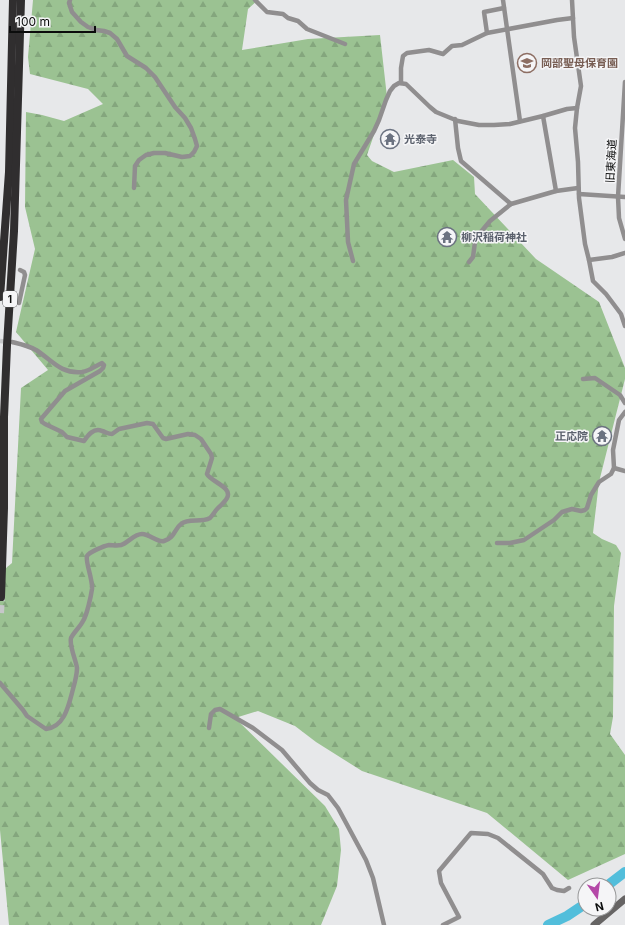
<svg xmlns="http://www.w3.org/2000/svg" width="625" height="925" font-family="Inter,'Noto Sans JP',sans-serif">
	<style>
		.forest { fill: url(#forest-firs) }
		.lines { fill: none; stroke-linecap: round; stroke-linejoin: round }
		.river { stroke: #52bedb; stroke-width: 10 }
		.street-tunnel { stroke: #c6c7c9; stroke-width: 4.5; stroke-dasharray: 4.5 2; stroke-linecap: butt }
		.highway-tunnel { stroke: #c6c7c9; stroke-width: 8; stroke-dasharray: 8 4; stroke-linecap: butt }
		.street { stroke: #908e8f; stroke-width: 4.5 }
		.secondary { stroke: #666464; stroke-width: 7 }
		.highway { stroke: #302e2f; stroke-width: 8 }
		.labels { text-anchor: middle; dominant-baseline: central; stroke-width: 3; stroke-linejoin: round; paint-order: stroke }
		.shield { fill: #f5f5f7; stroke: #515252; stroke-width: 1 }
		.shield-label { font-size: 10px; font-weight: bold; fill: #0b0c0c }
		.education-label { font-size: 11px; font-weight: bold; fill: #785e54; stroke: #f5f5f7; text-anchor: start }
		.worship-label { font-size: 11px; font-weight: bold; fill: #5b616d; stroke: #f5f5f7; text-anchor: start }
		.street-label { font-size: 11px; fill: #0b0c0c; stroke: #f5f5f7 }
	</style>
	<defs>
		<pattern id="forest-firs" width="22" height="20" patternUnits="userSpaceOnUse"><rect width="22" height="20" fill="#9bc292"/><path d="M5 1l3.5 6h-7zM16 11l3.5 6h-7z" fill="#84a67d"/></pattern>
	</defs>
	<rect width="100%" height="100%" fill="#e7e8ea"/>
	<path class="forest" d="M 33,0 L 258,0 L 248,9 L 242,50 L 308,39 L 380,35 L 387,97 L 367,155 L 372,161 L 394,172 L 453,160 L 474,177 L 475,194 L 536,259 L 599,302 L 625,368 L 625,379 L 599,482 L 593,533 L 602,539 L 616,545 L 621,553 L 614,606 L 613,717 L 610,734 L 625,755 L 625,854 L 568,880 L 487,813 L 362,771 L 316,742 L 295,726 L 258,711 L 235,718 L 325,806 L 339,829 L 341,850 L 337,886 L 321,925 L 9,925 L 0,830 L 0,573 L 12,563 L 21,388 L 48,370 L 16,332 L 35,249 L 25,207 L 26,112 L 42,115 L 64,121 L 103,104 L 88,89 L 30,74 L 28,57 Z"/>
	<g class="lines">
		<g class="river">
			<path d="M 608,885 L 625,872"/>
			<path d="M 548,925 L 567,916 L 585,904"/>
		</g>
		<path class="street-tunnel" d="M 0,341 L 9,342"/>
		<path class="highway-tunnel" d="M 0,613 L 1,597"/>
		<g class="street">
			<path d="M 70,0 L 69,3 L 72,12 L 81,22 L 88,27 L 96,30 L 104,31 L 110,33 L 117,39 L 127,56 L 146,68 L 155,77 L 175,107 L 185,118 L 191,128 L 195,139 L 197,146 L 194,152 L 190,156 L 182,157 L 165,153 L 154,153 L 146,155 L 139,160 L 135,166 L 134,188"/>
			<path d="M 255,0 L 267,12 L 283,14 L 288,18 L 298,21 L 307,29 L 345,44"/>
			<path d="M 503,0 L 520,121"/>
			<path d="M 572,0 L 574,37 L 581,86 L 577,108 L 575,128 L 578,162 L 579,198 L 585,244 L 589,260 L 593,281 L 606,294 L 621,314 L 625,326"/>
			<path d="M 487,33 L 484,12 L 504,8"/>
			<path d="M 625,82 L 618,197 L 619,218 L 625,239"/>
			<path d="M 401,83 L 401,68 L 403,56 L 407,53 L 429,50 L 443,54 L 452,46 L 462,45 L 487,33 L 557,20 L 573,18"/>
			<path d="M 543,116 L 556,191"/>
			<path d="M 455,119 L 458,148 L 461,161 L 511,204 L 556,191 L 578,188"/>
			<path d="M 579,194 L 625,197"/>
			<path d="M 589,260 L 612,257 L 625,253"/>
			<path d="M 353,261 L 348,242 L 346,200 L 354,164 L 374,131 L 379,120 L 386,100 L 390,91 L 394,86 L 399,83 L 406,84 L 430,107 L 436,112 L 458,121 L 479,125 L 494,125 L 510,124 L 543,116 L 567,109 L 577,108"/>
			<path d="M 469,262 L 473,257 L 475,242 L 480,233 L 490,221 L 511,204"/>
			<path d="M 19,303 L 25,275 L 24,272 L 20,270"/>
			<path d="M 583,379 L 595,378 L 620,395 L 625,403"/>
			<path d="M 614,468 L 625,471"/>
			<path d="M 497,543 L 510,543 L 524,540 L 554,520 L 562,512 L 572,509 L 581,511 L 585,510 L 587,508 L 591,495 L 599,482 L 611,474 L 614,468 L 613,450 L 619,420 L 625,412"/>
			<path d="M 0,683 L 23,710 L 27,716 L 46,729 C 65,727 69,704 73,689 C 75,682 77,675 77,668 C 76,660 69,646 71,638 C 74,632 80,627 83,621 C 87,615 91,596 92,589 C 93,580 85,561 87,556 C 89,552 104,546 109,545 C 113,545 116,546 121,545 C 128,543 134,534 142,534 C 150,534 157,543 164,541 C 175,538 174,529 181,524 C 189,518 201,523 210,518 C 213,515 215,511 218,508 C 221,505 225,502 227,498 C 233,487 211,482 207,474 L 212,458 L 211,454 L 201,439 L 195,435 L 188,434 L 166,439 L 163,438 L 153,424 L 147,423 L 119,429 L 112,434 C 108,434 106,432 102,431 C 94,427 88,435 84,441 L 67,437 L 62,432 L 45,424 L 42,422 L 41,419 L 65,391 L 100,371 L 103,368 L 104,365 L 102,363 C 95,366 90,371 82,372 C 60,374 52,360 36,350 C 29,346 20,344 12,342"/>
			<path d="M 209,728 L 211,714 L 215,710 L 220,709 L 253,728 L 282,750 L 310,783 L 318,790 L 328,795 L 338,808 L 366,860 L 373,878 L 384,925"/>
			<path d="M 443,925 L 459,917 L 441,883 L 439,871 L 471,833 L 488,834 L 498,838 L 543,874 L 552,888 L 557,890 L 564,891 L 569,888"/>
		</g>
		<path class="secondary" d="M 594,925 L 625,899"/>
		<g class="highway">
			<path d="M 0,297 L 9,172 L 13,0"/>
			<path d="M 1,597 L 4,508 L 4,417 L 7,345 L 14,231 L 21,0"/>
		</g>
	</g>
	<defs>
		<g id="school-ring" transform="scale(1)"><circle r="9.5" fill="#f5f5f7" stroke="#8d6e63" stroke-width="1.5"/><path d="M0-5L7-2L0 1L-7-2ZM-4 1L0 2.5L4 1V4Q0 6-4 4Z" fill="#8d6e63"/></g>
		<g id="temple-ring" transform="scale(1)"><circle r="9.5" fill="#f5f5f7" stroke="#6b7280" stroke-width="1.5"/><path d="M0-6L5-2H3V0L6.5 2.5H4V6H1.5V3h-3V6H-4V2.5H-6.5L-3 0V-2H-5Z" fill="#6b7280"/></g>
	</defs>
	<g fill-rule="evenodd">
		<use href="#school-ring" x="527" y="63"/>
		<use href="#temple-ring" x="390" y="139"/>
		<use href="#temple-ring" x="447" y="237"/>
		<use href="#temple-ring" x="602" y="436"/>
	</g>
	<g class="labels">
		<rect class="shield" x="3" y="291" width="14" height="16" rx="3"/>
		<g class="shield-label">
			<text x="10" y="299">1</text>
		</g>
		<g class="education-label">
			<text x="541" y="63">岡部聖母保育園</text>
		</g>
		<g class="worship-label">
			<text x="404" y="139">光泰寺</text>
			<text x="461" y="237">柳沢稲荷神社</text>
			<text x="588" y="436" text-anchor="end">正応院</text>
		</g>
		<g class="street-label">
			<text transform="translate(611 161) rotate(-87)">旧東海道</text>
		</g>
	</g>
	<g transform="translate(597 897) rotate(166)"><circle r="19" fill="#f5f5f7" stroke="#979899"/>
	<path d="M0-3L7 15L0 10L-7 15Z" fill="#b448a7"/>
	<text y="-6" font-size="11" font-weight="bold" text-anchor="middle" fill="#0b0c0c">N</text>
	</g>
	<path d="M10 26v6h85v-6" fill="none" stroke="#0b0c0c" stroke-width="2"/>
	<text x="16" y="26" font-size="12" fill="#0b0c0c" stroke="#f5f5f7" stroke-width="3" paint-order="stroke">100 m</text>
</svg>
